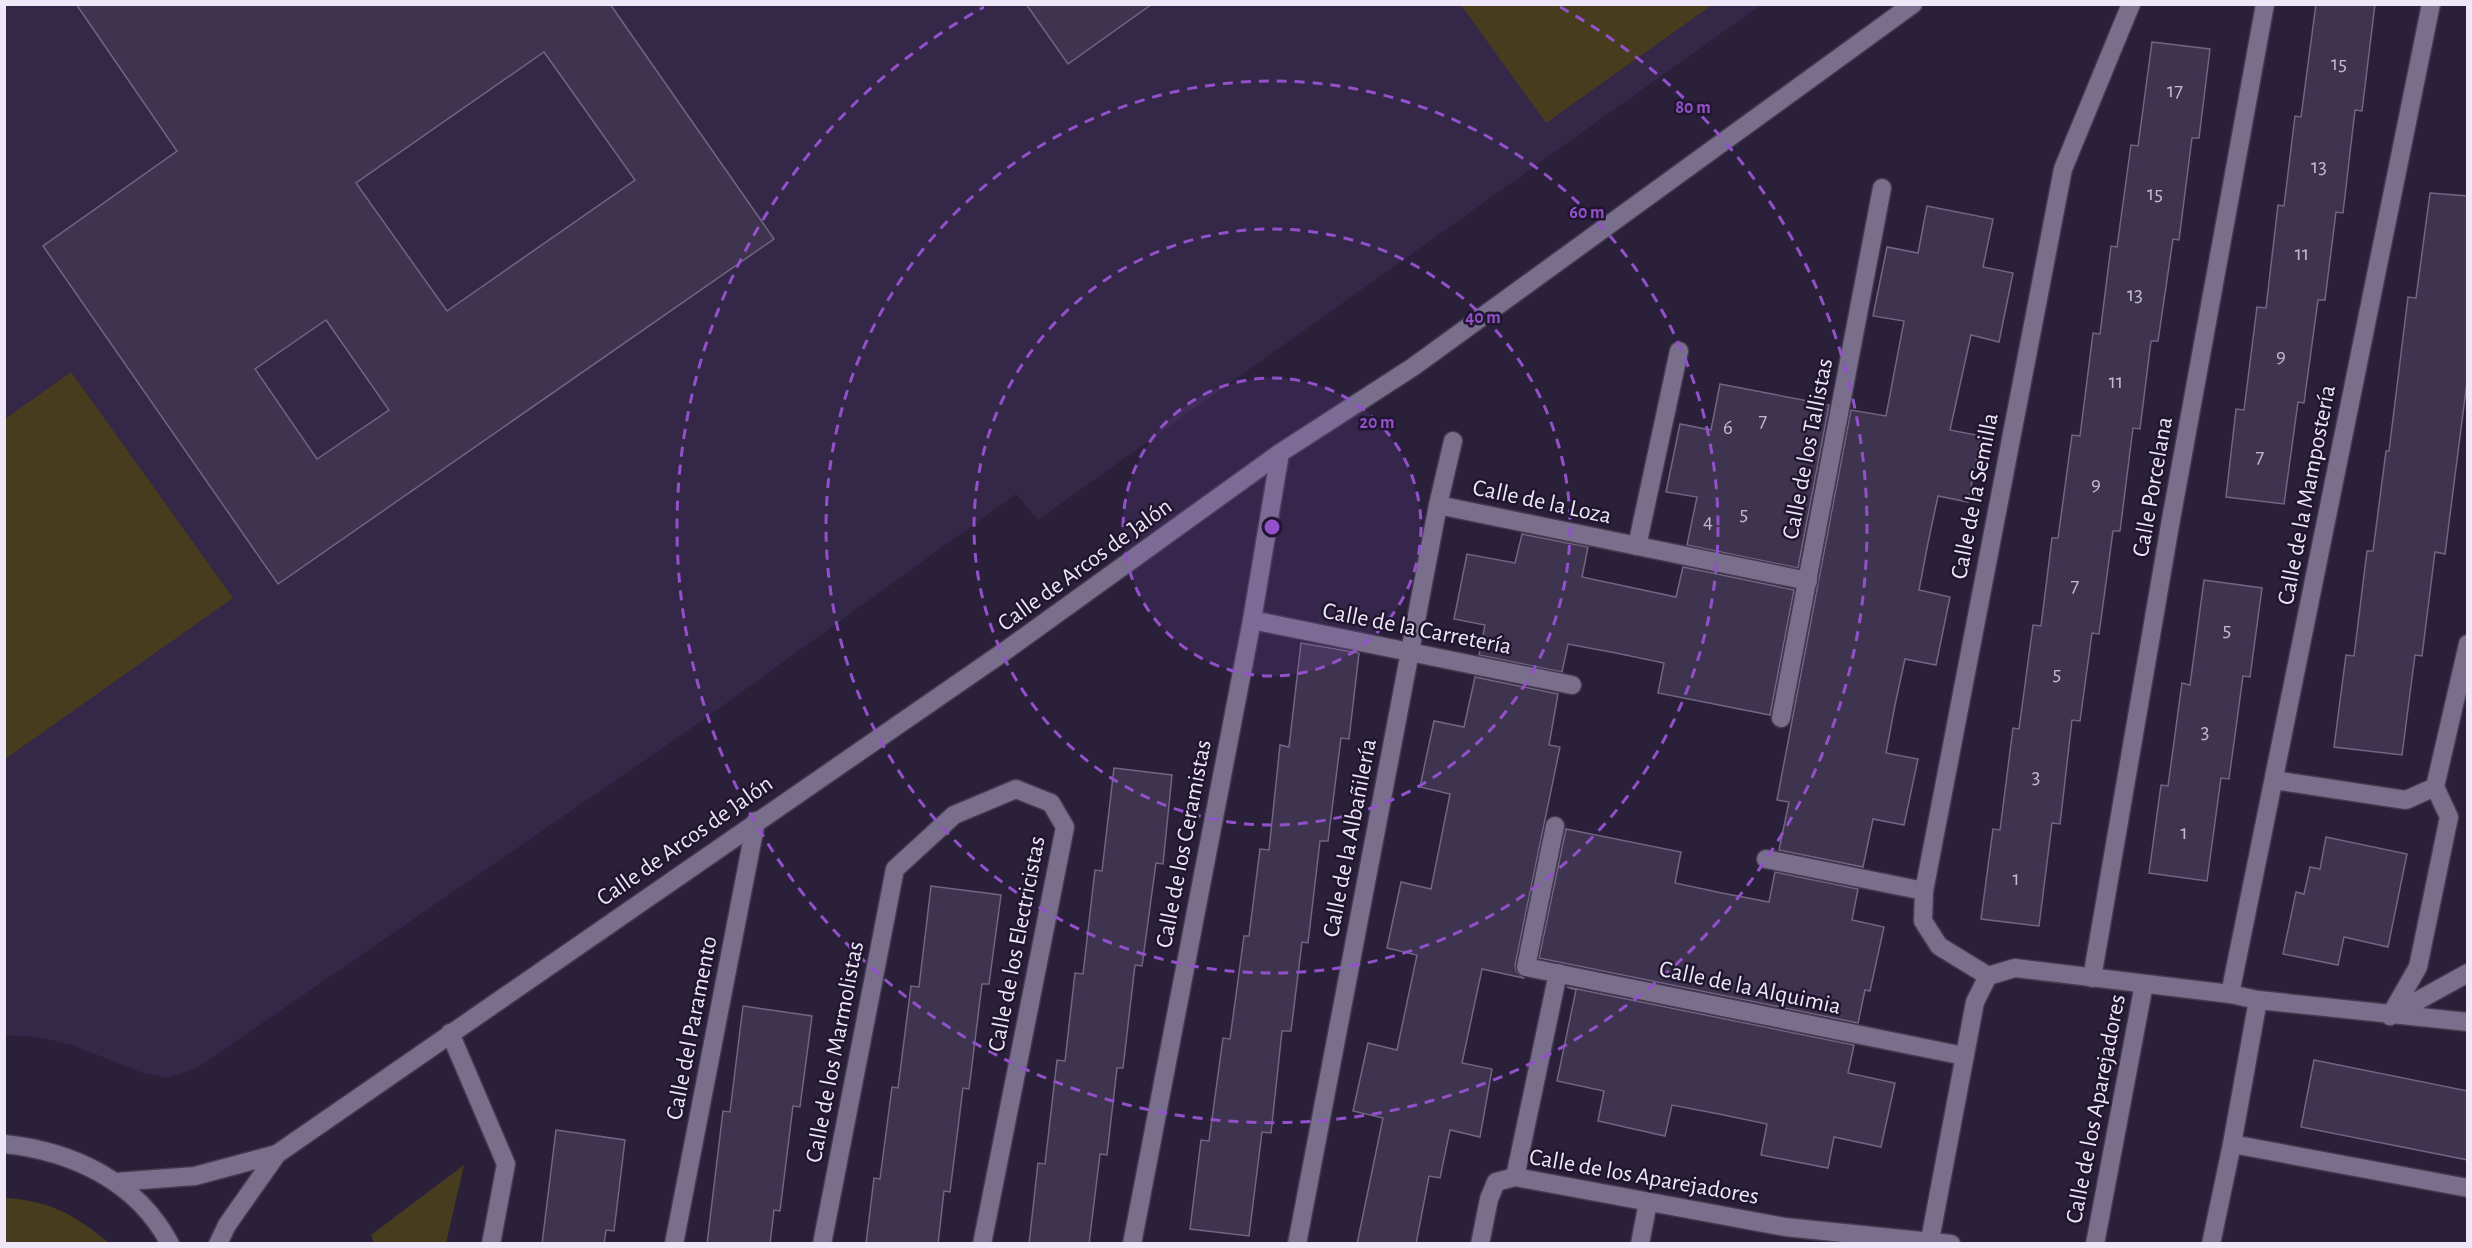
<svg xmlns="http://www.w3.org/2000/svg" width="2472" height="1248" font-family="'Alegreya Sans',sans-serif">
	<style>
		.built { fill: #342747 }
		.green { fill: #483c1f }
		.building { fill: #3f3450; stroke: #706584; stroke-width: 1.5; fill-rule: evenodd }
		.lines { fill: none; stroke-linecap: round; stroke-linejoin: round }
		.pedestrian-casing { stroke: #433a50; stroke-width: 21 }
		.minor-casing { stroke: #433a50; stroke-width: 21 }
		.tertiary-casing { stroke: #433a50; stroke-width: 21 }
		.pedestrian { stroke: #796f8d; stroke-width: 18 }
		.minor { stroke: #796f8d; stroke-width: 18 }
		.tertiary { stroke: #796f8d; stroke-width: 18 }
		.ring { fill: none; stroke: #9251ca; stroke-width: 3; stroke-dasharray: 10 8 }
		.labels { text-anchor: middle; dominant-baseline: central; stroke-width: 5; stroke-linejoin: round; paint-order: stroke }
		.number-label { font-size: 21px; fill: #c2bace }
		.street-label { font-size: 24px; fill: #ede7f8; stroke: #20162f }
		.centre { fill: #9251ca; stroke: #20162f; stroke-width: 3 }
		.ring-label { font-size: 18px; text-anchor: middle; font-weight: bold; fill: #9251ca; stroke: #20162f; stroke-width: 5; stroke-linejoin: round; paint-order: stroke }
	</style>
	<rect width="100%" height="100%" fill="#2a203a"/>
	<path class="built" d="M 5,5 L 1761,5 L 1038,520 L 1016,494 L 696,725 L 197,1068 L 168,1078 L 140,1072 L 72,1045 L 37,1037 L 5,1035 Z"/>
	<g class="green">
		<path d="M 1461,5 L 1712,5 L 1546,123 Z"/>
		<path d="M 71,372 L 233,598 L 5,759 L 5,419 Z"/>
		<path d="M 464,1165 L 446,1243 L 374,1243 L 371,1235 Z"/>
		<path d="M 5,1198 C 51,1201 73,1214 109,1243 L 5,1243 Z"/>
	</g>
	<g class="building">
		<path d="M 76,4 L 610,4 L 774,239 L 278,584 L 43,246 L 177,151 ZM 544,52 L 635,180 L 447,311 L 356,183 ZM 326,320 L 389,410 L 317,459 L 255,369 Z"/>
		<path d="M 1026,4 L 1152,4 L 1068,64 Z"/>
		<path d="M 2316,4 L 2375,4 L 2362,111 L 2355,110 L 2343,213 L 2336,212 L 2325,300 L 2318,300 L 2304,403 L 2298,402 L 2284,504 L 2226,497 L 2236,409 L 2244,410 L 2257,307 L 2266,308 L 2278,205 L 2284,206 L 2295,116 L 2301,117 Z"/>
		<path d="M 2152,42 L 2210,49 L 2199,138 L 2192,138 L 2179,240 L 2173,239 L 2158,341 L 2151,341 L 2140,429 L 2133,428 L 2120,531 L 2113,531 L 2099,634 L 2092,633 L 2080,721 L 2072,720 L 2060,824 L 2052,823 L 2039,926 L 1981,919 L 1993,829 L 2000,830 L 2013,728 L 2019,729 L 2033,625 L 2041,626 L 2052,538 L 2058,538 L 2072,435 L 2080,436 L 2093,333 L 2100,334 L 2111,246 L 2117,247 L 2131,145 L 2138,146 Z"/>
		<path d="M 2430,193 L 2468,196 L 2468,374 L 2445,554 L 2435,552 L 2422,656 L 2415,655 L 2402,755 L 2334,747 L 2346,655 L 2354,656 L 2367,551 L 2373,551 L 2386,451 L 2389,451 L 2408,297 L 2416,298 Z"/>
		<path d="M 1927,206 L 1993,219 L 1983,267 L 2013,273 L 1999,342 L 1971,335 L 1950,430 L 1981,436 L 1968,502 L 1938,496 L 1928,543 L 1919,590 L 1950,597 L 1936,665 L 1905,659 L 1895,705 L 1886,753 L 1918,759 L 1904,825 L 1873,819 L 1863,867 L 1779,850 L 1789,802 L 1777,800 L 1851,410 L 1886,416 L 1904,321 L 1873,316 L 1887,247 L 1918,253 Z"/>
		<path d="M 1720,384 L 1829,405 L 1798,568 L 1687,545 L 1697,497 L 1666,492 L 1680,424 L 1711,430 Z"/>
		<path d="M 1522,534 L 1588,547 L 1582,577 L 1676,597 L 1683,567 L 1794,590 L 1770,715 L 1658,693 L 1664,663 L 1616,653 L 1568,644 L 1562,672 L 1479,655 L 1485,625 L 1454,619 L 1467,554 L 1515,563 Z"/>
		<path d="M 2204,580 L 2262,588 L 2250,677 L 2243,676 L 2229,779 L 2221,778 L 2207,881 L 2149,873 L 2161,785 L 2168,786 L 2182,683 L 2190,685 Z"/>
		<path d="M 1301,643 L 1359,653 L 1349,739 L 1341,738 L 1328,841 L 1320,841 L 1308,943 L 1302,942 L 1291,1031 L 1282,1031 L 1271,1133 L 1262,1132 L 1249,1236 L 1190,1229 L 1201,1140 L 1209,1141 L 1223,1038 L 1230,1039 L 1244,936 L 1249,936 L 1260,849 L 1269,850 L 1280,745 L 1289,747 Z"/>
		<path d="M 1475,677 L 1558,694 L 1549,745 L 1560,747 L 1515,965 L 1516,971 L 1523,978 L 1482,969 L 1462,1063 L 1492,1069 L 1480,1137 L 1450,1130 L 1440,1178 L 1429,1176 L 1416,1244 L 1357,1244 L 1383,1118 L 1353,1111 L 1368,1043 L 1397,1050 L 1417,955 L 1387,948 L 1401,882 L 1431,889 L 1450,794 L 1420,787 L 1434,721 L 1464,727 Z"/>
		<path d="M 1114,768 L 1172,775 L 1163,864 L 1156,863 L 1142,966 L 1135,965 L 1123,1068 L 1117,1068 L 1107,1155 L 1100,1154 L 1089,1244 L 1029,1244 L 1038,1163 L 1045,1164 L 1057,1060 L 1065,1061 L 1075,973 L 1083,974 L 1095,870 L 1102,871 Z"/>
		<path d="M 1566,829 L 1681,852 L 1675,883 L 1722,893 L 1769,902 L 1775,872 L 1858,889 L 1852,920 L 1884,927 L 1870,991 L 1865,990 L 1858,1023 L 1539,958 Z"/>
		<path d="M 2326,837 L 2407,854 L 2388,947 L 2344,937 L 2338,965 L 2283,954 L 2296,892 L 2304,894 L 2310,867 L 2320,869 Z"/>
		<path d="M 931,886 L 1001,895 L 989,984 L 982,984 L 969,1089 L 963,1088 L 950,1192 L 944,1191 L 938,1244 L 866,1244 L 874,1178 L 880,1179 L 892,1087 L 898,1088 L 911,986 L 919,987 Z"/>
		<path d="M 1567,987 L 1854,1045 L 1848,1073 L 1895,1083 L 1881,1147 L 1834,1137 L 1828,1168 L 1761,1155 L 1767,1124 L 1719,1114 L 1672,1105 L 1665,1136 L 1598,1121 L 1604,1091 L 1557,1081 L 1576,990 Z"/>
		<path d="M 743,1006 L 812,1016 L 800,1107 L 793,1106 L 780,1211 L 774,1210 L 770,1244 L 707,1244 L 723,1111 L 730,1112 Z"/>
		<path d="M 2314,1060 L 2468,1091 L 2468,1160 L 2301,1127 Z"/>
		<path d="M 556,1130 L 625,1140 L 614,1231 L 606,1230 L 604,1244 L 542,1244 Z"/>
	</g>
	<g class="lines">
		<g class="pedestrian-casing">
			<g id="pedestrian">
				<path d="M 1438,505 L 1808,581"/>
				<path d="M 1637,546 L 1679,351"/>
				<path d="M 1252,620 L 1572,685"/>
				<path d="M 1781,718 L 1882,188"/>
				<path d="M 1555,826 L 1526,967 L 1964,1056"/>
				<path d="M 1766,859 L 1924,891"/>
				<path d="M 2232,1144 L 2468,1188"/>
				<path d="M 1515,1177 L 1558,973"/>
			</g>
		</g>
		<g class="minor-casing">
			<g id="minor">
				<path d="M 2274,780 L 2406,800 L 2435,787"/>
				<path d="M 1988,976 L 1939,946 L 1923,921 L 1924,891 L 2063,169 L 2131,4"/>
				<path d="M 2092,978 L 2170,525 L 2265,4"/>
				<path d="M 2230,994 L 2431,4"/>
				<path d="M 2390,1016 L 2418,967 L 2449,817 L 2435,787 L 2468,644"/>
				<path d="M 2390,1016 L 2468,973"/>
				<path d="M 450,1033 L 506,1164 L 491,1244"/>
				<path d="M 1930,1240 L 1975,1002 L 1988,976 L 2015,968 L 2230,994 L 2258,1000"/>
				<path d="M 674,1244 L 756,821"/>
				<path d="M 822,1244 L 895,869 L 954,815 L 1016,789 L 1051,803 L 1065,827 L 982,1244"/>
				<path d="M 1132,1244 L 1252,620 L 1280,453"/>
				<path d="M 1297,1244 L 1438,505 L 1453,441"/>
				<path d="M 1480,1244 L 1489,1199 L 1496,1182 L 1515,1177 L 1785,1227 L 1951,1244"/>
				<path d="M 1640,1244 L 1648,1202"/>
				<path d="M 2095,1244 L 2144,984"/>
				<path d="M 2211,1244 L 2232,1144 L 2258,1000 L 2468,1022"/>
			</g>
		</g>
		<g class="tertiary-casing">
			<g id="tertiary">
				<path d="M 4,1144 C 72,1151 137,1181 170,1244"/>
				<path d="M 116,1182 L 195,1176 L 277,1154"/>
				<path d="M 218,1244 L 227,1225 L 277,1154 L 1005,651 L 1280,453 L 1413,367 L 1913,4"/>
			</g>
		</g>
		<use href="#pedestrian" class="pedestrian"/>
		<use href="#minor" class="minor"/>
		<use href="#tertiary" class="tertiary"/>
	</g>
	<circle cx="1272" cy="527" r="149" fill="#9251ca" fill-opacity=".12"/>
	<g class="ring">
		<circle cx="1272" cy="527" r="149"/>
		<circle cx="1272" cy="527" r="298"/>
		<circle cx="1272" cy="527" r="446"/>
		<path d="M1560 7A595 595 0 1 1 984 7"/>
	</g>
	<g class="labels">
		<g class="number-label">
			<text x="2339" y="63">15</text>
			<text x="2175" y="90">17</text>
			<text x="2319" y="166">13</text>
			<text x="2155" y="193">15</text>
			<text x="2302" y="253">11</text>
			<text x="2135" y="294">13</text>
			<text x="2281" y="355">9</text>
			<text x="2116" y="381">11</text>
			<text x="1763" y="420">7</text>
			<text x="1728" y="427">6</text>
			<text x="2260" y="456">7</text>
			<text x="2096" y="483">9</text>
			<text x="1744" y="513">5</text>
			<text x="1708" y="521">4</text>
			<text x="2075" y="585">7</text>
			<text x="2227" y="629">5</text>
			<text x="2057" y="673">5</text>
			<text x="2205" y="731">3</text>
			<text x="2036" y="776">3</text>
			<text x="2184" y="832">1</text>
			<text x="2016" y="878">1</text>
		</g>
		<g class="street-label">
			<text transform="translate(1808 449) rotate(-79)">Calle de los Tallistas</text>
			<text transform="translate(2153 487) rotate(-80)">Calle Porcelana</text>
			<text transform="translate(2307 495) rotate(-79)">Calle de la Mampostería</text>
			<text transform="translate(1975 496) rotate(-79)">Calle de la Semilla</text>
			<text transform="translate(1542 502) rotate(12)">Calle de la Loza</text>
			<text transform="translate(1085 565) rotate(-36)">Calle de Arcos de Jalón</text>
			<text transform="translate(1417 629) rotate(11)">Calle de la Carretería</text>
			<text transform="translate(1350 838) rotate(-79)">Calle de la Albañilería</text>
			<text transform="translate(685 841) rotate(-35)">Calle de Arcos de Jalón</text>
			<text transform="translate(1184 844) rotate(-79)">Calle de los Ceramistas</text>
			<text transform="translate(1017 944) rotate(-79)">Calle de los Electricistas</text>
			<text transform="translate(1750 988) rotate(12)">Calle de la Alquimia</text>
			<text transform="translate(692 1028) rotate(-79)">Calle del Paramento</text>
			<text transform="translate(835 1052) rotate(-79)">Calle de los Marmolistas</text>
			<text transform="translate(2096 1109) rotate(-79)">Calle de los Aparejadores</text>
			<text transform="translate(1644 1177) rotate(10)">Calle de los Aparejadores</text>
		</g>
	</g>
	<circle cx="1272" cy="527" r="9" class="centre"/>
	<g class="ring-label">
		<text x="1693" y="113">80 m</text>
		<text x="1587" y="218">60 m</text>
		<text x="1483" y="323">40 m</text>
		<text x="1377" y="428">20 m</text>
	</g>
	<rect width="2472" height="1248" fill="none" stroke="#ede7f8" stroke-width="12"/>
</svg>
